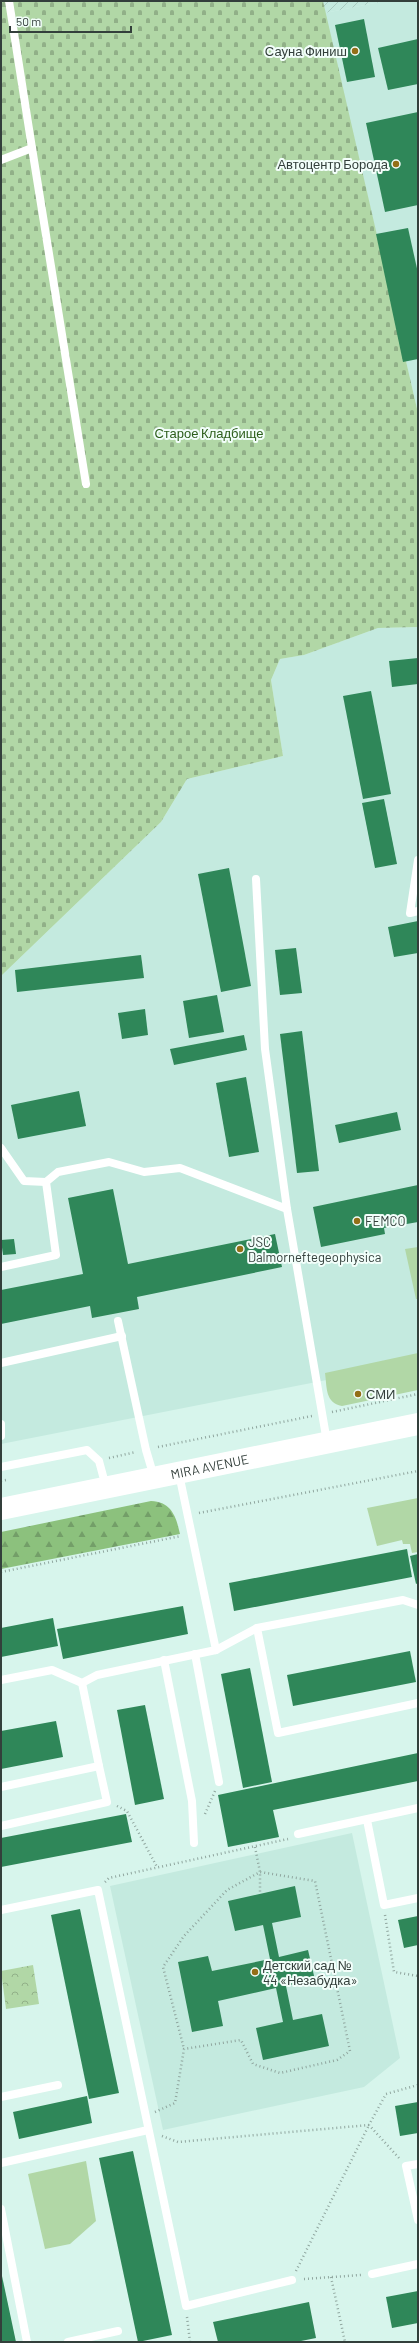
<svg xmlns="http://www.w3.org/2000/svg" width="419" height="2343" viewBox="0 0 419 2343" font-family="Barlow,sans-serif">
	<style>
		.built { fill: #c4eadf }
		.industrial { fill: url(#industrial-furrows) }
		.green { fill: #b1d7a6 }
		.forest { fill: url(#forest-firs) }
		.cemetery { fill: url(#cemetery-stones) }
		.park { fill: url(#park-crowns) }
		.building { fill: #2f8759 }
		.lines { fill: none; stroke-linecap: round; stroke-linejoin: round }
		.path { stroke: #90a69f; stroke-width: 2.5; stroke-dasharray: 1 3; stroke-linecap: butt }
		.lane { stroke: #fff; stroke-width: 8 }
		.primary { stroke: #fff; stroke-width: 22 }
		.poi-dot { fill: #936f17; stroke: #f2fefa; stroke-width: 1.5 }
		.labels { text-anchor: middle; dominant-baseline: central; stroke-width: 4; stroke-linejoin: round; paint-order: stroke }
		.poi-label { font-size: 13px; fill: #333f3b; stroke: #f2fefa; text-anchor: start }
		.park-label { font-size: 13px; fill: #2c5e1b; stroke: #f2fefa }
		.street-label { font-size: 13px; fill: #333f3b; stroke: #f2fefa }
	</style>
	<defs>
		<pattern id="industrial-furrows" width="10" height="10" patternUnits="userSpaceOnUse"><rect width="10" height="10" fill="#c4eadf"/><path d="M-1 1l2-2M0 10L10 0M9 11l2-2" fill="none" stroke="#a9cac0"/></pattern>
		<pattern id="forest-firs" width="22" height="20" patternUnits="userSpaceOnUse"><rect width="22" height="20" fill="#8cc17d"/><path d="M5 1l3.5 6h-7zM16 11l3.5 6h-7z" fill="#739e68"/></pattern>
		<pattern id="cemetery-stones" width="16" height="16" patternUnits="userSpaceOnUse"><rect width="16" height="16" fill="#b1d7a6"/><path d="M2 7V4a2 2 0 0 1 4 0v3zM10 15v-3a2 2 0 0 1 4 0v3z" fill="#91b088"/></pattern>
		<pattern id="park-crowns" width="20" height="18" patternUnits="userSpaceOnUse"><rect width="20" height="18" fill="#b1d7a6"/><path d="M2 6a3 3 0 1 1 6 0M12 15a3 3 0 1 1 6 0" fill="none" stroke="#91b088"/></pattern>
	</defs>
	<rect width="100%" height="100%" fill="#d7f5ec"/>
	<g class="built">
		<path d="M385,1H418V413L325,13Z"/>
		<path d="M418,627V1362L1,1444V976L161,822L187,779L283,756L271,680L280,659L304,655L378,628Z"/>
		<path d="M352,1833L400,2058L364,2087L163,2130L110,1886Z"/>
	</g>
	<path class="industrial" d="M323,1H385L325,13Z"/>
	<g class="green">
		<path d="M418,1247V1299H416L405,1249Z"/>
		<path d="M418,1353V1390L342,1406C325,1403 327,1387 325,1373Z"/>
		<path d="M418,1498V1552L412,1553L410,1544H403L402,1540L377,1546L367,1508Z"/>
		<path d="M86,2161L96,2221L70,2244L45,2249L28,2174Z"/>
	</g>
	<path class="forest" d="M151,1501C172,1502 176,1517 180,1534L1,1569V1532Z"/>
	<path class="cemetery" d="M1,1H323L418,413V627L378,628L304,655L280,659L271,680L283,756L187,779L161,822L1,976Z"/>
	<path class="park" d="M33,1965L39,2004L6,2009L1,1971Z"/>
	<g class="building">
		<path d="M364,19L375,77L347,82L335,25Z"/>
		<path d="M418,39V84L388,90L378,48Z"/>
		<path d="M418,112V205L385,212L366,123Z"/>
		<path d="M408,228L418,273V359L403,362L376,234Z"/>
		<path d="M418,658V684L392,687L389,661Z"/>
		<path d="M371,691L391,794L363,799L343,696Z"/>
		<path d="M384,799L397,864L375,868L362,803Z"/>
		<path d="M229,868L251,986L221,992L198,874Z"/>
		<path d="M418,921V953L394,957L388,927Z"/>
		<path d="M296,948L302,993L280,995L275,950Z"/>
		<path d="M141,955L144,978L17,992L15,970Z"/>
		<path d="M217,995L224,1032L189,1038L183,1001Z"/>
		<path d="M145,1009L148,1035L122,1039L118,1013Z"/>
		<path d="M302,1031L319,1171L297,1173L280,1034Z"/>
		<path d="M244,1035L247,1050L174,1065L170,1049Z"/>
		<path d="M246,1077L259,1152L229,1157L216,1083Z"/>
		<path d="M79,1091L86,1126L18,1139L11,1105Z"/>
		<path d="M397,1112L401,1130L339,1143L335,1125Z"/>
		<path d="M418,1185V1222L384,1228L385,1234L321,1247L313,1207Z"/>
		<path d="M113,1189L128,1264L275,1234L282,1267L137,1297L139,1309L92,1318L90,1306L1,1324V1290L83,1274L68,1198Z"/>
		<path d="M14,1239L16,1254L3,1255L1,1240Z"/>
		<path d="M407,1549L412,1577L234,1611L229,1583Z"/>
		<path d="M418,1554V1583L416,1584L410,1556Z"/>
		<path d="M183,1606L188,1634L63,1659L57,1629Z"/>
		<path d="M53,1618L58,1646L1,1657V1628Z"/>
		<path d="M410,1651L416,1682L293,1706L287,1675Z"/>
		<path d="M250,1668L272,1782L243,1788L221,1674Z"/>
		<path d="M145,1705L164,1799L135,1805L117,1710Z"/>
		<path d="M56,1721L63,1757L1,1769V1731Z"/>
		<path d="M418,1753V1781L273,1810L279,1837L228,1847L218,1795Z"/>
		<path d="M126,1814L132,1842L1,1867V1838Z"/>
		<path d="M295,1886L301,1917L272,1923L279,1957L308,1950L315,1980L286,1986L293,2020L322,2014L329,2046L263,2060L256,2028L283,2022L276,1988L218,2001L223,2026L192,2032L178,1962L208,1956L212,1971L270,1959L263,1925L235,1931L228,1901Z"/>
		<path d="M80,1909L119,2093L89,2099L51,1915Z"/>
		<path d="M418,1916V1945L404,1948L398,1920Z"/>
		<path d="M87,2096L92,2123L19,2139L13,2112Z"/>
		<path d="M418,2102V2133L400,2136L395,2106Z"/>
		<path d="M133,2151L172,2335L138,2342L99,2158Z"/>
		<path d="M1,2276H2L16,2342H1Z"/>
		<path d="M418,2291V2323L392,2328L386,2297Z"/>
		<path d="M309,2302L316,2338L296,2342H218L213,2322Z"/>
	</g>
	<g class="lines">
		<g class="path">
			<path d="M332,1412L418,1394"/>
			<path d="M158,1447L312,1416"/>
			<path d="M109,1458L136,1452"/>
			<path d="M1,1481L6,1480"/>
			<path d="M199,1513L418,1471"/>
			<path d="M1,1572L181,1536"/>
			<path d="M117,1806L127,1811L157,1867"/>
			<path d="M205,1814L215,1791"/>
			<path d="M255,1847L260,1872V1894"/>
			<path d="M105,1882L109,1878L288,1839"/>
			<path d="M385,1915L394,1972L418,1976"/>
			<path d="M155,2112L175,2103L184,2049L241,2040L253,2064L280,2073L337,2060L350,2051L315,1881L260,1872L227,1890L184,1936L163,1967L184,2049"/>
			<path d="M162,2136L178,2142L369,2125"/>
			<path d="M399,2158L369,2125L386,2094L418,2085"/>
			<path d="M296,2271L369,2125"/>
			<path d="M331,2277L345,2342"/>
			<path d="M304,2279L361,2275"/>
			<path d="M187,2317L190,2342"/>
		</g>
		<g class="lane">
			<path d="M32,148L86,484"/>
			<path d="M1,160L32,148L9,1"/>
			<path d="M418,860L410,913L418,911"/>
			<path d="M256,879L265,1049L287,1209"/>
			<path d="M1,1148L24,1181L46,1182"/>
			<path d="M1,1267L56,1255L46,1182L58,1172L109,1162L144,1172L180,1168L287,1209L327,1442"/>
			<path d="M118,1321L146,1450L154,1477"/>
			<path d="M1,1363L122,1336"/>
			<path d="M1,1424V1436"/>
			<path d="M1,1467L87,1450L99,1461L106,1487"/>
			<path d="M257,1628L278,1733L418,1703"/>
			<path d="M216,1650L257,1628L403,1600L418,1605"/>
			<path d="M195,1654L219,1782"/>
			<path d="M164,1660L192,1801L194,1843"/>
			<path d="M1,1680L52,1670L82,1683L97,1675L216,1650L179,1474"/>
			<path d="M1,1787L99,1766L82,1683"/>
			<path d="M367,1820L384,1905L418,1898"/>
			<path d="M1,1826L107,1802L99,1766"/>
			<path d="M298,1834L418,1808"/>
			<path d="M1,1910L98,1890L186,2306L292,2280"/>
			<path d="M1,2097L58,2085"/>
			<path d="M1,2163L148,2130"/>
			<path d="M418,2164L406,2166L418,2220"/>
			<path d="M1,2209L27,2342"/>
			<path d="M372,2274L418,2264"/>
			<path d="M68,2342L118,2331"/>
		</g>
		<path class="primary" id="s1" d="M1,1509L418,1424"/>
	</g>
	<g class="poi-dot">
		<circle cx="355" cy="51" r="4"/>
		<circle cx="396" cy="164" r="4"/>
		<circle cx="357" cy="1221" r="4"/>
		<circle cx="240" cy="1249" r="4"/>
		<circle cx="358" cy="1394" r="4"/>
		<circle cx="255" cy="1972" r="4"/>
	</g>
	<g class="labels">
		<g class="poi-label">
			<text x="347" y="51" text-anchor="end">Сауна Финиш</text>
			<text x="388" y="164" text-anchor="end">Автоцентр Борода</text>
			<text x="365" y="1221">FEMCO</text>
			<text x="248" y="1242">JSC<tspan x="248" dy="15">Dalmorneftegeophysica</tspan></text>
			<text x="366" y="1394">СМИ</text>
			<text x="263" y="1965">Детский сад №<tspan x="263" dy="15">44 «Незабудка»</tspan></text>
		</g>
		<g class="park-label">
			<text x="209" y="433">Старое Кладбище</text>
		</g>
		<g class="street-label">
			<text stroke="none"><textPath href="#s1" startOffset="213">MIRA AVENUE</textPath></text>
		</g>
	</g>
	<rect width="419" height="2343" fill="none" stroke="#333f3b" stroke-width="4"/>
	<path d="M10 26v6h121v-6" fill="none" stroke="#333f3b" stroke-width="2"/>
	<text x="16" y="26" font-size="12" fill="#333f3b" stroke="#f2fefa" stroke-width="3" paint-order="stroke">50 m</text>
</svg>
